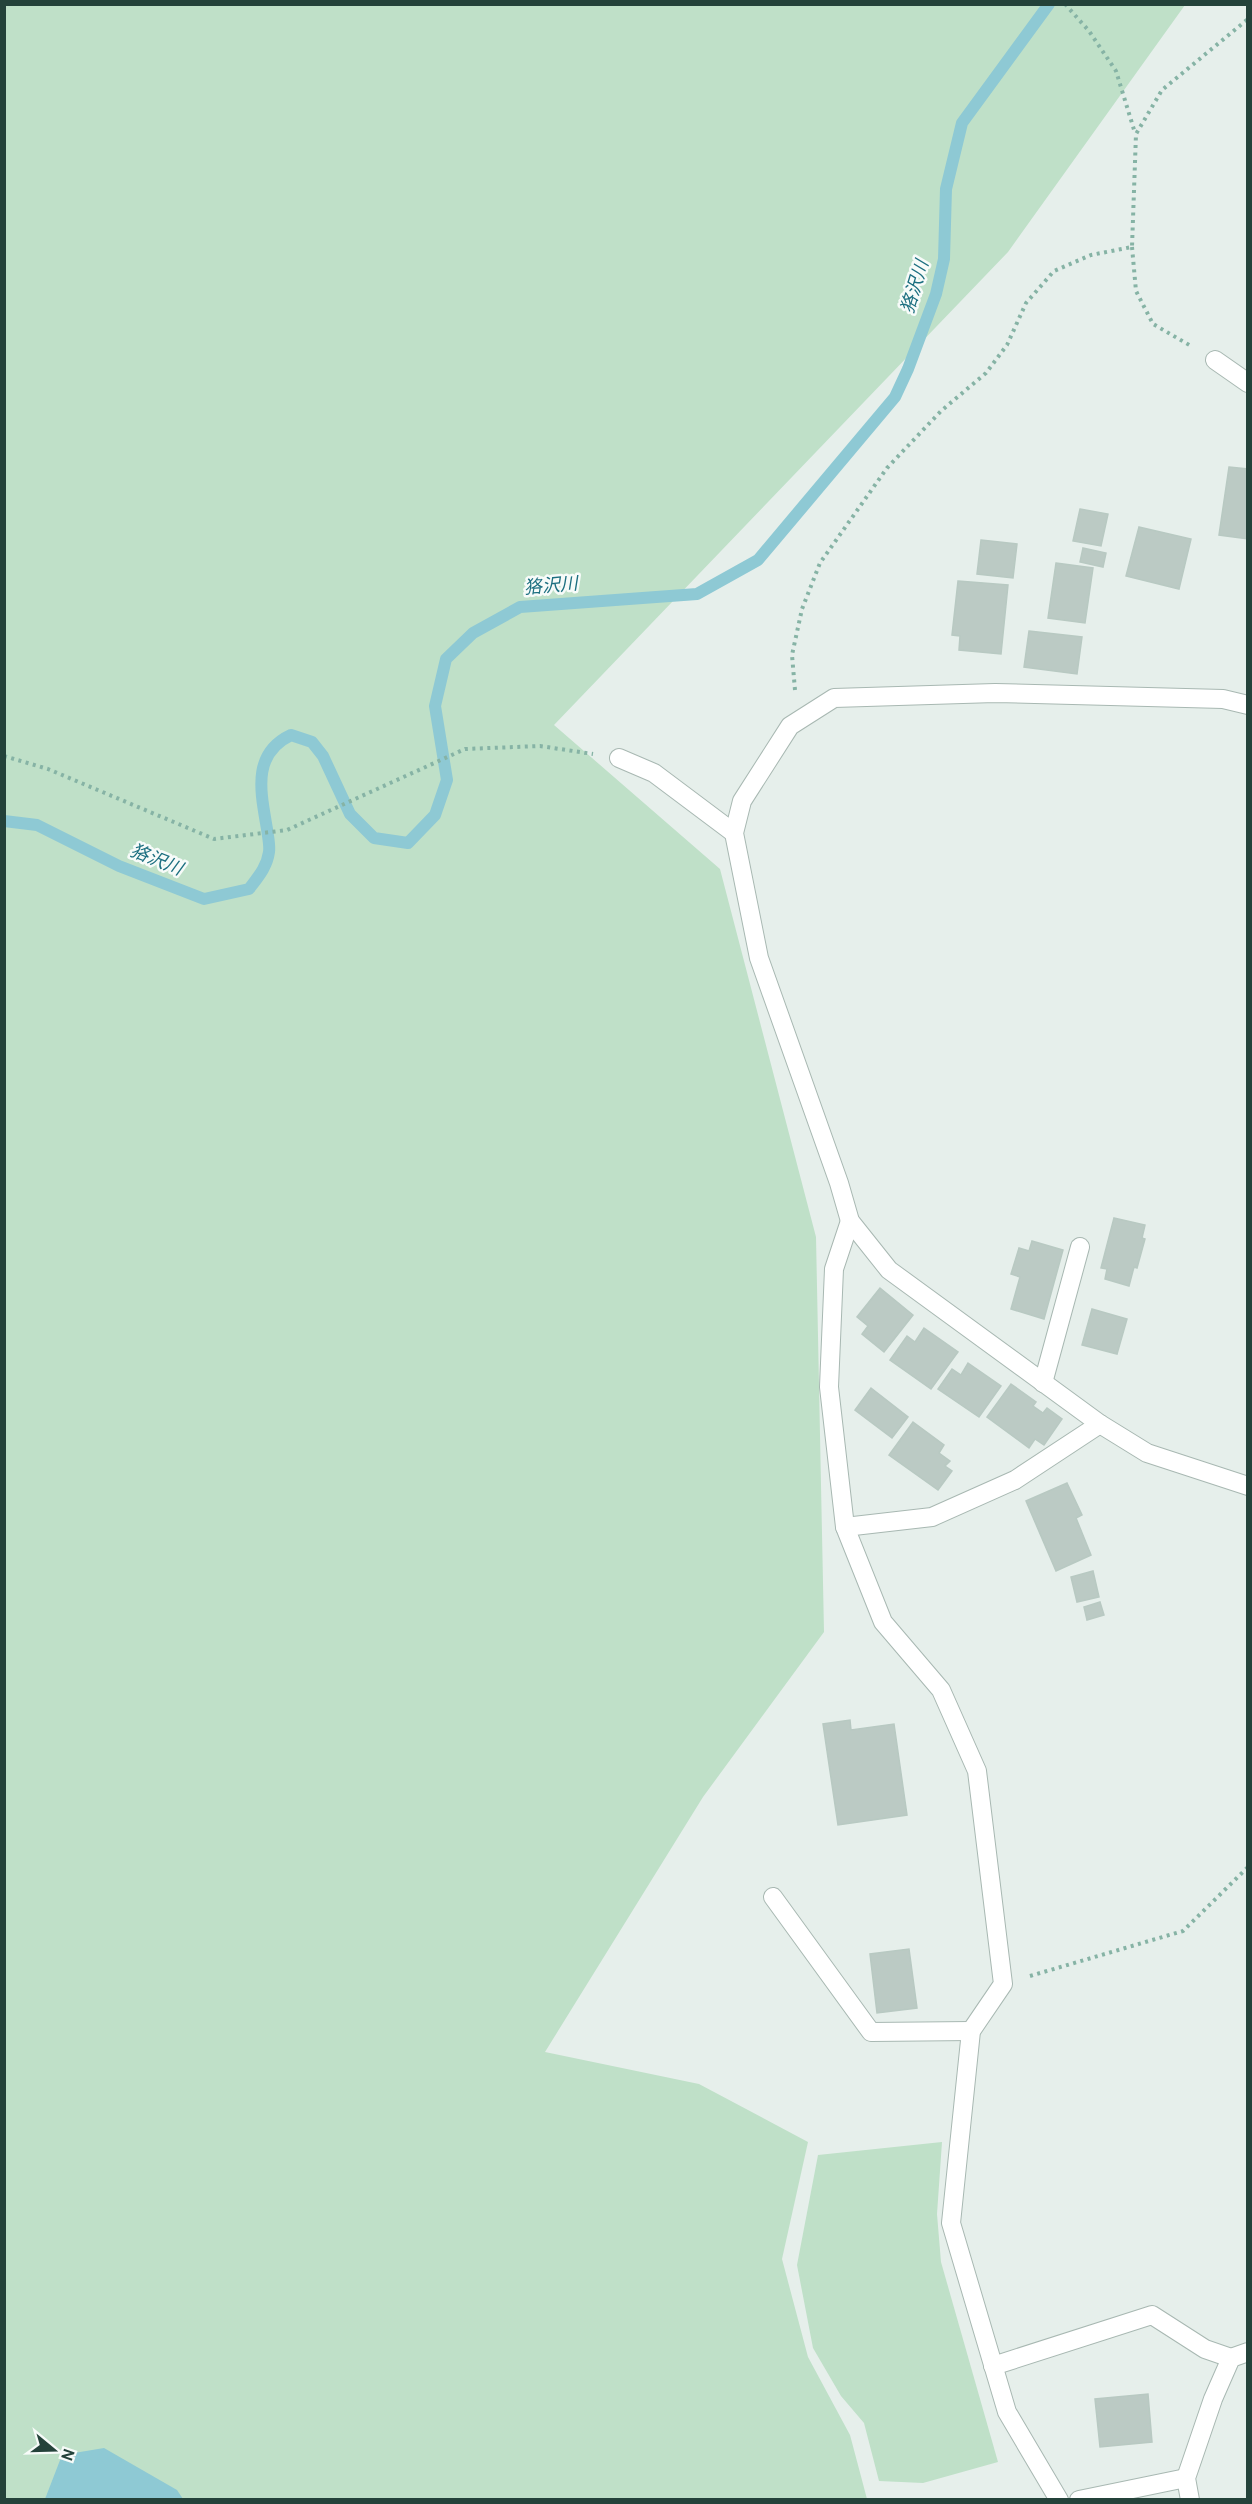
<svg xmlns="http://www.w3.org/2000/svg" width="1252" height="2504" viewBox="0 0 1252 2504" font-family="Overpass,'Noto Sans JP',sans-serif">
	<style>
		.green { fill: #bfe0c8 }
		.water { fill: #8ec9d4 }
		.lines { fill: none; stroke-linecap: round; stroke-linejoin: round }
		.stream { stroke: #8ec9d4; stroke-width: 12 }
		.building { fill: #bbcac4; stroke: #b8c9c2; stroke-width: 1.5 }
		.minor-casing { stroke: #a8b8b2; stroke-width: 20 }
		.path { stroke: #86b3a5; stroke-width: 4; stroke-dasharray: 3 4.5; stroke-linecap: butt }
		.minor { stroke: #fff; stroke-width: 18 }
		.labels { text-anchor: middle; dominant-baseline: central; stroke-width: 5; stroke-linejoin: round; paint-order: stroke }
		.water-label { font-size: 18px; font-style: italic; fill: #1c6f80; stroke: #f7fbf9 }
	</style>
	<rect width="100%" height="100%" fill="#e6efeb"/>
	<g class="green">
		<path d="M5,5H1185L1008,252L554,725L720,869L816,1237L824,1632L703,1797L545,2052L699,2084L808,2142L782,2259L808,2357L850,2435L867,2499L5,2500Z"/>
		<path d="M942,2142L937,2214L941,2262L998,2462L923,2483L879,2481L864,2423L841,2396L813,2348L797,2265L818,2155Z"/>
	</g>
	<path class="water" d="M104,2448L177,2490L183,2499H45L62,2455Z"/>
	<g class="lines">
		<path class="stream" d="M4,821L37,825L119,866L204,899L249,889C258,877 267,867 269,852C270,845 268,837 267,829C261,793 251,754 291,735L312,742L323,756L350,814L374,838L408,843L435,815L447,780L435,706L446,659L473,633L520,607L697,594L758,560L895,397L908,369L936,294L944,259L946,189L962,123L1049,4"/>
	</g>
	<g class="building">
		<path d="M1229,467L1248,469V539L1219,535Z"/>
		<path d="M1080,509L1108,514L1101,546L1073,541Z"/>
		<path d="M1139,527L1191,539L1179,589L1126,576Z"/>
		<path d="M981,540L1017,544L1013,578L977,574Z"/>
		<path d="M1083,548L1106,553L1103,567L1080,562Z"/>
		<path d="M1056,563L1093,568L1085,623L1048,618Z"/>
		<path d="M958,581L1008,585L1001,654L959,650L960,636L952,635Z"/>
		<path d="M1029,631L1082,637L1077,674L1024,667Z"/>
		<path d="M1114,1218L1145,1225L1142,1238L1145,1239L1137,1268L1134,1267L1129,1286L1105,1279L1107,1269L1101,1268Z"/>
		<path d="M1032,1241L1063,1250L1044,1319L1011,1309L1020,1277L1011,1274L1019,1248L1029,1251Z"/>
		<path d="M880,1288L913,1315L884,1352L862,1334L868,1326L857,1317Z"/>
		<path d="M1092,1309L1127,1319L1117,1354L1082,1345Z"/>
		<path d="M924,1328L958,1352L931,1389L890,1360L907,1336L915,1342Z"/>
		<path d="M968,1363L1001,1386L979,1417L938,1389L952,1369L961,1375Z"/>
		<path d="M1011,1384L1036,1402L1033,1406L1043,1413L1047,1408L1062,1419L1044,1445L1035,1439L1029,1448L987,1417Z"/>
		<path d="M871,1388L908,1417L892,1438L855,1410Z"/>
		<path d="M913,1422L944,1445L939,1453L950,1461L945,1466L952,1471L938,1490L889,1455Z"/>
		<path d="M1067,1483L1082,1515L1076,1518L1091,1555L1056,1571L1026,1501Z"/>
		<path d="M1093,1571L1099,1597L1077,1602L1071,1577Z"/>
		<path d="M1100,1602L1104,1615L1087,1620L1084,1607Z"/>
		<path d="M850,1720L851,1730L894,1724L907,1815L838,1825L823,1724Z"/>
		<path d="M909,1949L917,2008L877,2013L870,1954Z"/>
		<path d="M1148,2394L1152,2442L1100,2447L1095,2399Z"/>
	</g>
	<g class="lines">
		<defs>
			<g id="minor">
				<path d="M1215,360L1248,383"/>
				<path d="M1248,705L1223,699L995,693L834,698L790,726L742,801L734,833L759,958L839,1183L850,1221L889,1270L1100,1424L1147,1453L1248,1486"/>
				<path d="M619,758L654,773L734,833"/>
				<path d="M850,1221L834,1269L829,1387L845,1527L883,1622L941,1690L977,1771L1003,1984L971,2031L951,2223L1007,2412L1059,2500"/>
				<path d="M1043,1383L1080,1247"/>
				<path d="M845,1527L932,1517L1015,1480L1100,1424"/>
				<path d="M773,1897L871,2032L971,2031"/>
				<path d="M993,2366L1152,2315L1205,2349L1231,2358"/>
				<path d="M1079,2500L1186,2478"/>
				<path d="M1190,2500L1186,2478L1213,2399L1231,2358L1248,2352"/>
			</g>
		</defs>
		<use href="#minor" class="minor-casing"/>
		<g class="path">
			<path d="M1065,4L1089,31L1116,71L1135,133"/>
			<path d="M1132,247L1136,291L1153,324L1191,346"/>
			<path d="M795,690L792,655L802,609L820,563L887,468L941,411L986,373L1007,345L1026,303L1054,271L1091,255L1132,247L1136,134L1162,90L1248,19"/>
			<path d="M4,756L48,769L214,839L287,830L465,749L540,746L593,754"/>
			<path d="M1030,1976L1183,1931L1248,1867"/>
		</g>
		<use href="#minor" class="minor"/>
	</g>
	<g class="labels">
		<g class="water-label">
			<text transform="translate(916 287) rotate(-73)">狢沢川</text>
			<text transform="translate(551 587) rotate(-5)">狢沢川</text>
			<text transform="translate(156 861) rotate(22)">狢沢川</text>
		</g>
	</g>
	<rect width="1252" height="2504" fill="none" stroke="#24423a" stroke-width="12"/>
	<g transform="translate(54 2450) rotate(109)" stroke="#f7fbf9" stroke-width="4.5" paint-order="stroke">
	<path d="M0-4.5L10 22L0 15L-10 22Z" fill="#24423a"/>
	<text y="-9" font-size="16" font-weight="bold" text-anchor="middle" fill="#24423a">N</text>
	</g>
</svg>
